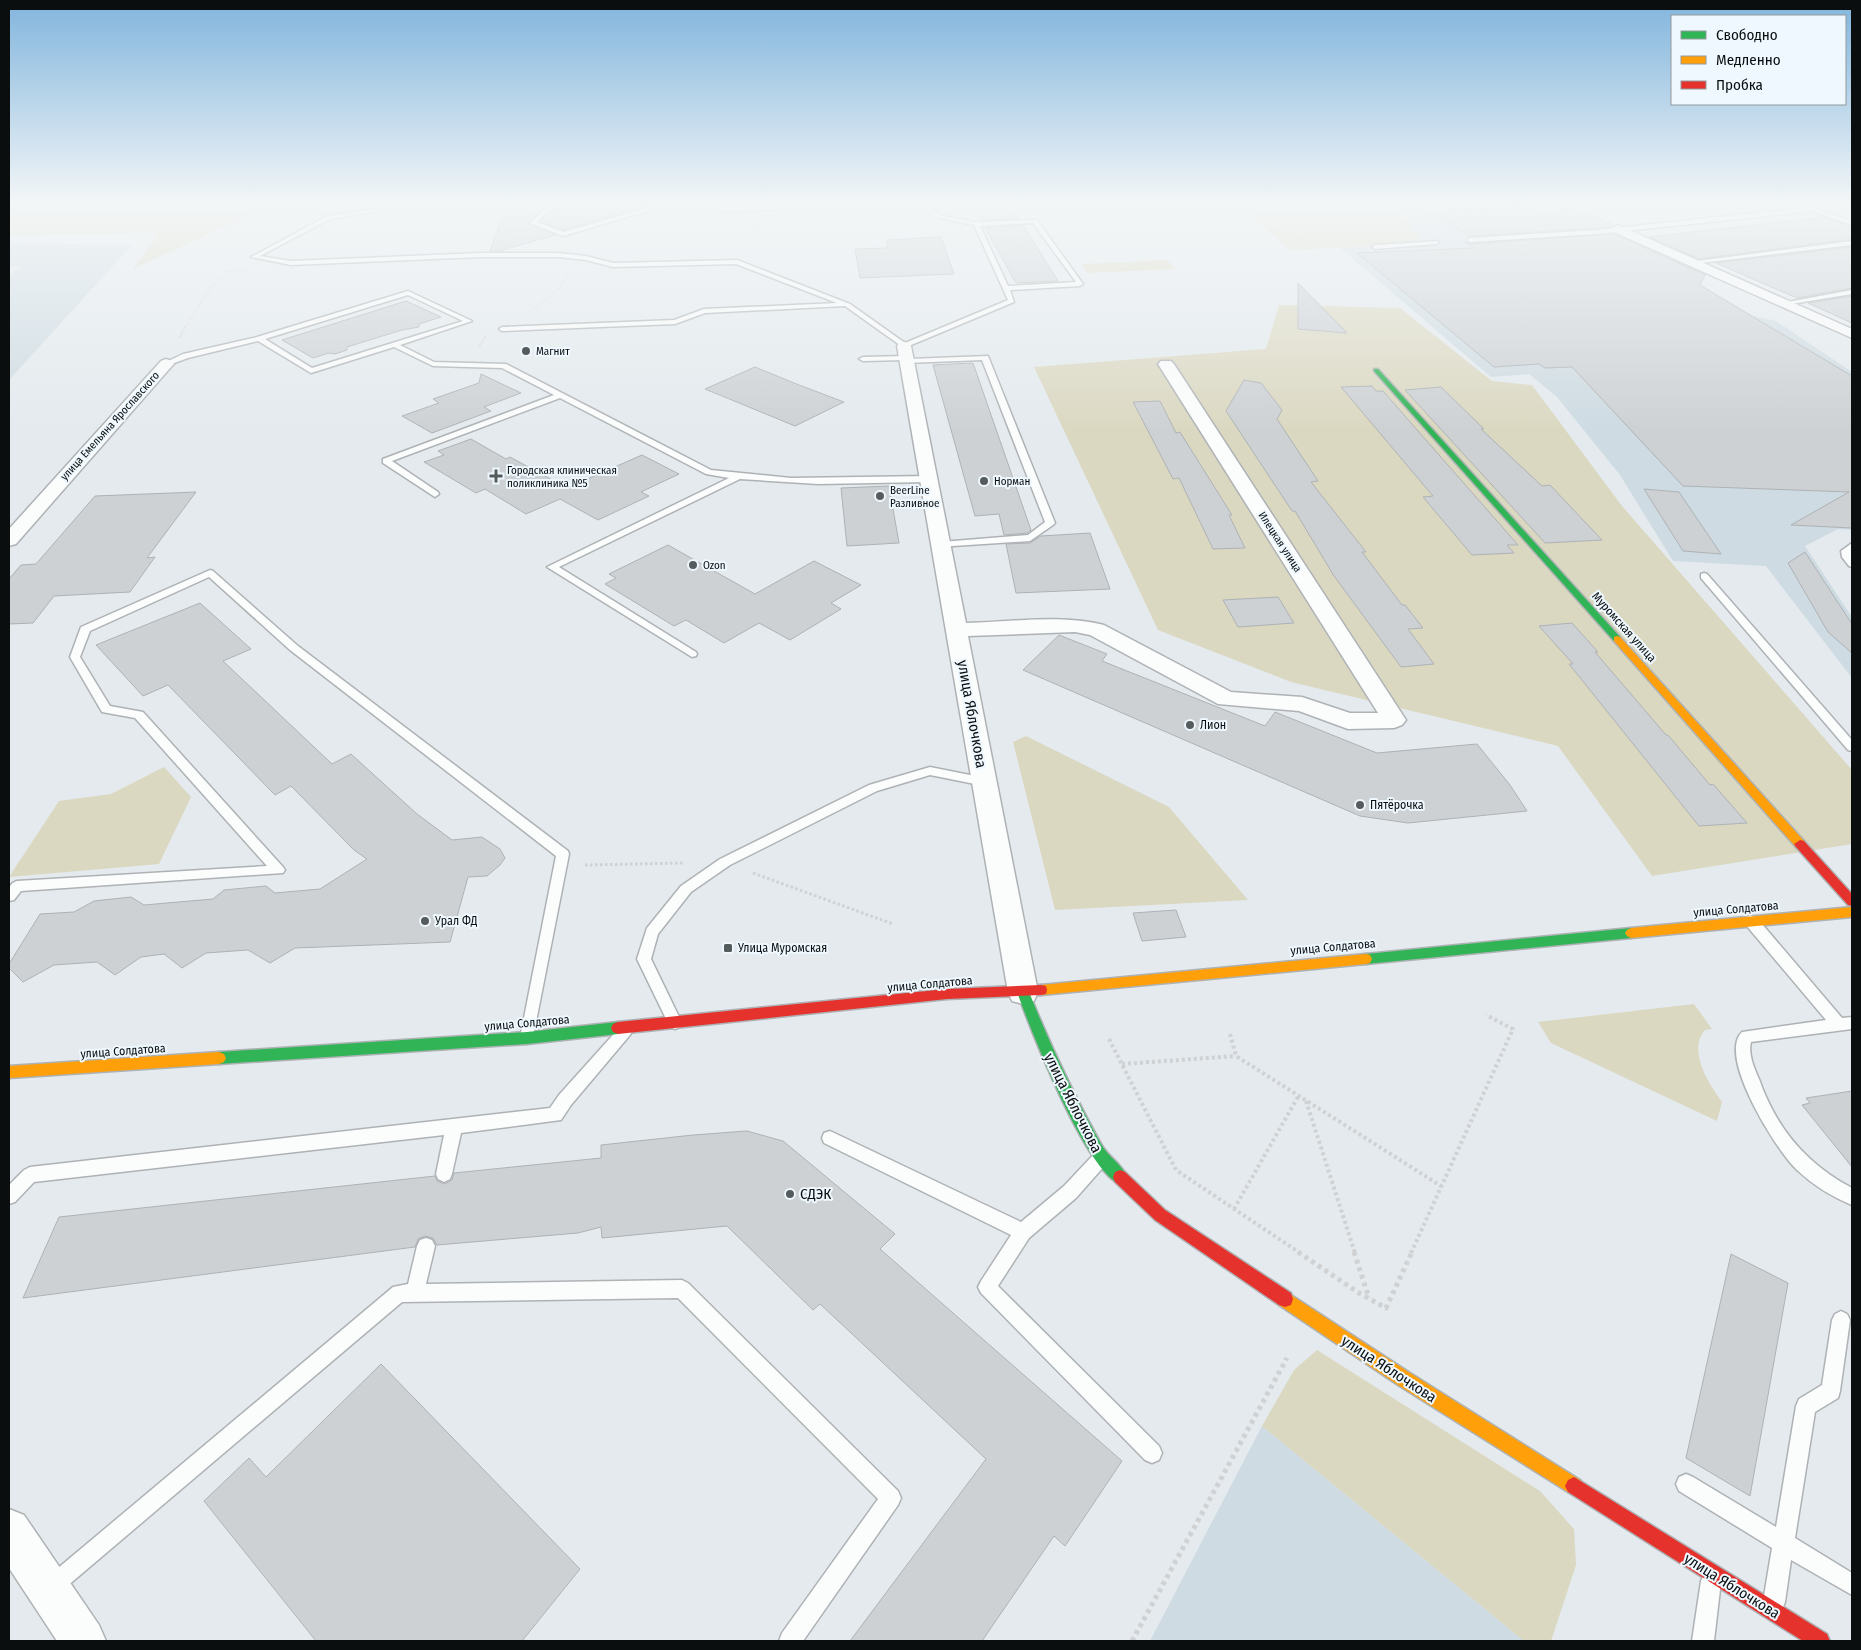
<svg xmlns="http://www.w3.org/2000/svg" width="1861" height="1650" viewBox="0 0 1861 1650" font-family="'Fira Sans Condensed',sans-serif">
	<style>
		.built { fill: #cedbe2 }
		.green { fill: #dbd8c1 }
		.building { fill: #cdd1d4; stroke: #aeb2b5 }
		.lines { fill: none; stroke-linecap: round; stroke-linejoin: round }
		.lane-casing { stroke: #aeb2b5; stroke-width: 3 }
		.street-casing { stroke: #aeb2b5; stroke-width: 3 }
		.fast-casing { stroke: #aeb2b5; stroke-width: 3 }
		.slow-casing { stroke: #aeb2b5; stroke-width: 3 }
		.jam-casing { stroke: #aeb2b5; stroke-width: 3 }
		.path-far4 { stroke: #d0d1d3; stroke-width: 1; stroke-dasharray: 1 1; stroke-linecap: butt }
		.path-far3 { stroke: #d0d1d3; stroke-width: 2; stroke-dasharray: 1 1; stroke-linecap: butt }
		.path-far2 { stroke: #d0d1d3; stroke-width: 3; stroke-dasharray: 2.5 2.5; stroke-linecap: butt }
		.path-far1 { stroke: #d0d1d3; stroke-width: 4; stroke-dasharray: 3 3; stroke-linecap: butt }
		.path { stroke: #d0d1d3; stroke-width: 5; stroke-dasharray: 4 4; stroke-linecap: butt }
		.lane { fill: #fbfcfc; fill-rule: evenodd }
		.street { fill: #fbfcfc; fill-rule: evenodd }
		.fast { fill: #30b455; fill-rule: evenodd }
		.slow { fill: #ff9f0a; fill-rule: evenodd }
		.jam { fill: #e5322d; fill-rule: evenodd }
		.poi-dot { fill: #565b5d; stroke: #eef8fe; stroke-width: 2 }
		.labels { text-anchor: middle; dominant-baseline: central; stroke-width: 4; stroke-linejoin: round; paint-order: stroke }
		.far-poi-label { font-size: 11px; fill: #0a0e0f; stroke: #eef8fe; text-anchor: start }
		.far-street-label { font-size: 11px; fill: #0a0e0f; stroke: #eef8fe }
		.street-label { font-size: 12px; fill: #0a0e0f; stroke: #eef8fe }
		.poi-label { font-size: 12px; fill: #0a0e0f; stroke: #eef8fe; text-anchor: start }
		.near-street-label { font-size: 15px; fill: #0a0e0f; stroke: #eef8fe }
		.near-poi-label { font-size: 15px; fill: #0a0e0f; stroke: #eef8fe; text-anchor: start }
	</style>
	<rect width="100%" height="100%" fill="#e4eaee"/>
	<g class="built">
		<path d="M1394,201H1549L1575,208L1603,220L1600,233L1735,312L1776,321L1852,372V530L1838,529L1805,546L1852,617V678L1766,566L1673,561L1620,475L1557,397L1529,374L1491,377L1339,247L1395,245L1419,241Z"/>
		<path d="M9,243L132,245L9,380V276L20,267L9,266Z"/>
		<path d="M1262,1426L1524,1641H1150Z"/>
	</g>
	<g class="green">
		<path d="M9,201H280L133,269L159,233L9,235Z"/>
		<path d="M1237,201H1394L1420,240L1395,245L1289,250Z"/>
		<path d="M1167,260L1175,269L1088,273L1082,264Z"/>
		<path d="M1279,305L1400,308L1492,381L1532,385L1622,506L1852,770V844L1652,876L1558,746L1291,682L1158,630L1034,367L1266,349Z"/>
		<path d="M1026,736L1169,807L1248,900L1055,910L1013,742Z"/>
		<path d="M164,767L191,797L159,864L9,877L59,801L111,794Z"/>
		<path d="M1694,1004L1712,1029L1705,1030C1687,1051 1709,1084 1722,1102L1717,1121L1551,1043L1538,1022Z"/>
		<path d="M1317,1350L1540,1491L1574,1529L1576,1565L1551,1641H1524L1262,1426L1294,1370Z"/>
	</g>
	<g class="building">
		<path d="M508,201H561L543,208L528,223L555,235L499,251H490Z"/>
		<path d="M580,201H646L647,206L563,230L540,221L549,213Z"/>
		<path d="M970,201H1007L1019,219L981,220Z"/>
		<path d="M1522,205L1541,214L1576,209L1614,225L1597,228L1471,236L1429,213Z"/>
		<path d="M1823,217L1852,228V239L1699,259L1649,237Z"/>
		<path d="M1023,225L1058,281L1016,283L985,228Z"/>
		<path d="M1614,234L1705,275L1700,285L1852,376V528L1791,525L1849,492L1683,486L1572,367L1545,368L1539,364L1494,367L1357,253L1474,248L1464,242L1470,244Z"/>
		<path d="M941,237L954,274L860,278L855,249L888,248L886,240Z"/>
		<path d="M1852,247V288L1797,298L1716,263Z"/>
		<path d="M1298,283L1347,333L1298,329Z"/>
		<path d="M1852,296V323L1808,303Z"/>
		<path d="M406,301L441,317L419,324V327L402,330L347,347V350L335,354L329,353L313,358L282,340Z"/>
		<path d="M973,363L1031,530L1027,533L1004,535L999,514L975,516L933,365Z"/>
		<path d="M755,367L799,385L844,402L795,426L705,389Z"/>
		<path d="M481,374L521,393L484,407L491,411L432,433L402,416L439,403L433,399L479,383Z"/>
		<path d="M1244,380L1261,383L1282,410L1277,419L1318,481L1311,482L1366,552H1362L1402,605H1405L1423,628L1408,629L1434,664L1401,667L1334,576L1295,511H1292L1226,411Z"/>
		<path d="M1372,386L1376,391H1383L1518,545H1507L1514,553L1472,555L1423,497L1433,496L1341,387Z"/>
		<path d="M1441,387L1484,429H1481L1542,486L1550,485L1602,540L1545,543L1405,390Z"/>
		<path d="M1160,401L1176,433L1180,432L1232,515H1229L1245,548L1213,549L1179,478L1173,479L1133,402Z"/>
		<path d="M471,439L506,459L510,457L567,488L642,455L679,474L641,492L649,496L598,520L560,499L526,514L485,489L476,493L424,462L444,455L438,451Z"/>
		<path d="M889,486L899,543L847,546L841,488Z"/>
		<path d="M1644,489L1679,492L1721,554L1683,551Z"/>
		<path d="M196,492L147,558L155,557L130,592L54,596L33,623L9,624V579L21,565L36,564L95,496Z"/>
		<path d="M1090,533L1110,589L1016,593L1006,544L1030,543L1041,536Z"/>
		<path d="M668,545L755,594L814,561L861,585L831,603L841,609L790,640L759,623L724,643L686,620L674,626L605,584L616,578L609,574Z"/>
		<path d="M1805,552L1852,624V653L1828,632L1788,563Z"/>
		<path d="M1278,597L1294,623L1238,627L1223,600Z"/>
		<path d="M200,603L251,649L223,661L332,764L351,754L417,814L452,840L482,837L500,849L505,858L500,865L487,876L468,877L450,942L295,948L270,963L248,950L206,953L182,968L164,954L141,957L115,975L97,962L54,965L23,982L9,968V964L40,914L74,912L94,901L131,897L144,905L213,899L224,890L266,886L275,893L320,889L367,859L354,850L291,786L275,795L168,685L143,696L96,645Z"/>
		<path d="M1572,623L1598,652H1595L1666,735H1668L1710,785L1713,784L1747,823L1699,826L1569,664H1573L1539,626Z"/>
		<path d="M1059,635L1107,654L1102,661L1265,726L1275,712L1377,753L1477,744L1510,785L1527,811L1408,823L1360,816L1023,670Z"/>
		<path d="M1176,910L1186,937L1142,941L1133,913Z"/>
		<path d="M1852,1091V1167L1802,1105L1810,1103L1806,1098Z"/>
		<path d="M747,1131L783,1141L895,1234L880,1249L1122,1461L1065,1546L1054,1536L982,1641H850L986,1459L820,1304L813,1310L727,1226L602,1238L601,1227L578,1233L437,1245L433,1238L425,1236L418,1239L415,1247L23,1298L59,1217L435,1176L437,1181L445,1184L452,1180L454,1173L601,1158V1145L693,1135Z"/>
		<path d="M1731,1254L1788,1283L1750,1496L1686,1458Z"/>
		<path d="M381,1364L580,1569L522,1641H316L204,1501L249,1458L266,1477Z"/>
	</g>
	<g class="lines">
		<defs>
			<g id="lane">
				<path d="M432,201H449L330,219L260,256L291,261L481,253H558L586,256L613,263L737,260L850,304L905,343L1008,300L974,225L939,218L912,203L725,212L702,207L693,201L725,208L872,201H918L943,216L976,222L1037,220L1083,284L1080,286L1010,290L1014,302L904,348L845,306L705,313L675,324L502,331L499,329L502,327L674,320L704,309L837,303L736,264L613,267L586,260L558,257H481L291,265L251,257L327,216ZM1033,223L1076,282L1008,286L980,226Z"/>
				<path d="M568,201H578L548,211L537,222L563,232L671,201H681L563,236L530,223L544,209Z"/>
				<path d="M1820,201H1827L1816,209L1852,221V225L1812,211L1597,234L1470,242L1467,240L1470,238L1597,230L1811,207Z"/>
				<path d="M1439,241L1437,244L1375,249L1372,247L1375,245Z"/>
				<path d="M1852,241V245L1692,264L1689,262Z"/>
				<path d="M1852,290V294L1785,305L1782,303Z"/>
				<path d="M408,291L472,321L400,345L434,362L506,364L711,470L791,478L929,476L933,479L929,482L818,484L740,479L559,567L696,652L697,654L696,656L692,657L547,567L729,478L706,474L560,398L392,461L438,492L439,494L435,497L383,463V459L554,395L502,368L433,366L394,347L311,373L258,341L188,358L166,366L162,364L183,354L257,337ZM408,295L463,321L312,368L265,339Z"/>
				<path d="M906,356L909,359L988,356L1055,523L1053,525L1030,541L938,547V543L941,542L1028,535L1045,522L982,360L907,363L904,360L863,361L859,359L863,357Z"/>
				<path d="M1852,543V567L1849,566L1842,557L1841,551Z"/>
				<path d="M210,570L213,571L298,646L568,851L569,854L532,1042L527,1044L522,1042L520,1038L556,856L290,650L209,577L90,631L80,657L110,706L143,712L283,867L285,870L283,873L21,891L14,900L9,901C9,892 7,884 17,881L267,866L135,718L102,712L70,657L81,627Z"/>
				<path d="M1704,573L1707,574L1852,740V751L1848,750L1701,578V574Z"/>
				<path d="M930,767L985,778L991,782L985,786L930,775L877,791L730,865L691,892L658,934L651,959L682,1023L680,1027L675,1029L670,1027L637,959L647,928L681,886L720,859L869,785Z"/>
				<path d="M1751,916L1756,917L1842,1018L1852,1017V1029L1751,1042C1748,1054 1754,1068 1759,1079C1776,1128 1806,1164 1852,1188V1205C1832,1197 1813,1185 1797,1170C1776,1150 1717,1056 1742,1032L1826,1020L1746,925L1744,921L1746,917Z"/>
				<path d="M625,1025L630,1027L632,1031L630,1035L571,1105L561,1120L461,1133L452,1174L450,1179L444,1182L438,1179L436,1174L444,1135L34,1182L15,1202L9,1204V1185L24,1170L30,1167L550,1108L559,1095L620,1027Z"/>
				<path d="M830,1131L1021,1222L1064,1186L1095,1153L1101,1151L1107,1153L1109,1158L1107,1163L1076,1198L1029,1238L998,1286L1159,1446L1162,1453L1159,1460L1152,1463L1145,1460L981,1293L978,1287L981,1281L1011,1235L824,1143L822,1138L824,1133Z"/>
				<path d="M426,1238L432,1240L435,1246L426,1284L682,1280L688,1283L898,1491L901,1498L898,1505L803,1641H779L782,1633L878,1499L678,1298L402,1302L59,1593L52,1597L45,1593L41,1586L45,1579L393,1287L408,1284L417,1246L420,1240Z"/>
				<path d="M1841,1311L1847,1314L1850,1320L1840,1391L1838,1398L1815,1412L1795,1538L1852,1573V1595L1791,1560L1785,1602L1782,1610L1774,1613L1766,1610L1763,1602L1772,1548L1679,1491L1676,1484L1679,1477L1686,1474L1693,1477L1776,1527L1796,1406L1799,1399L1822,1385L1832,1320L1835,1314Z"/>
				<path d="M1711,1571L1718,1574L1721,1581L1714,1641H1692L1701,1581L1704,1574Z"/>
			</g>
			<g id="street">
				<path d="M1618,225L1852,329V338L1614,232L1612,229Z"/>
				<path d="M904,342L909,343L911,346L966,623C1011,622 1060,614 1104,625L1231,692L1302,697L1350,713H1378L1158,364L1161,361H1171L1174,364L1406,720L1402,725L1394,728L1348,729L1299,711L1218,704L1090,635L1075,632L968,636L1038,992L1034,1001L1023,1004L1012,1001L1008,992L897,346L899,343Z"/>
				<path d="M166,359L171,361L174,364L171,367L16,544L9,546V529L161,361Z"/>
				<path d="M9,1509L24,1515L99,1625L106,1641H57L9,1568Z"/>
			</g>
			<g id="fast">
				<path d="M1374,369H1378L1620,637V641H1614L1374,371Z"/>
				<path d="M1631,928L1635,930L1637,933L1635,936L1631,938L1366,964L1362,963L1360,959L1362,955L1366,954Z"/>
				<path d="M1023,987L1028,988L1029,992C1050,1045 1074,1095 1101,1144C1108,1157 1122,1164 1127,1177L1125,1182L1120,1184C1085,1170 1031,1030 1017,992L1018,988Z"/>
				<path d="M618,1022L623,1024L625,1028L623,1032L618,1034L527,1044L219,1064L214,1062L212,1058L214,1054L219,1052L527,1032Z"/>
			</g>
			<g id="slow">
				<path d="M1617,636L1620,637L1804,841L1806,844L1804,847H1796L1614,641V637Z"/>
				<path d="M1852,907V917L1631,938L1627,936L1625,933L1627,930L1631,928Z"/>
				<path d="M1366,954L1370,955L1372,959L1370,963L1366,964L1041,995L1036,994L1035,990L1036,986L1041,985Z"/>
				<path d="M219,1052L224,1054L226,1058L224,1062L219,1064L9,1078V1066Z"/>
				<path d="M1285,1291L1410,1373L1580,1480L1583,1486L1580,1492L1574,1495L1568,1492L1398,1385L1279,1305L1277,1299L1279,1293Z"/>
			</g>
			<g id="jam">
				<path d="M1800,840L1804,841L1852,894V906L1848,905L1796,847L1794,844Z"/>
				<path d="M1041,985L1046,986L1047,990L1046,994L1041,995L947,999L618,1034L613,1032L611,1028L613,1024L618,1022L947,989Z"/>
				<path d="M1120,1170L1125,1172L1165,1210L1291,1293L1293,1299L1291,1305L1285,1307L1279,1305L1155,1220L1115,1182L1113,1177L1115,1172Z"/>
				<path d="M1574,1477L1827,1634L1830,1641H1803L1568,1492L1565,1486L1568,1480Z"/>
			</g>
		</defs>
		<use href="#lane" class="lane-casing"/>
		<use href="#street" class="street-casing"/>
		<use href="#fast" class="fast-casing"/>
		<use href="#slow" class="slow-casing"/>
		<use href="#jam" class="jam-casing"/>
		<g class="path-far4">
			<path d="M1236,201L1234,205L1245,218L1307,242L1357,246"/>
			<path d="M458,214L492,221"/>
			<path d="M374,231L417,237"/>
			<path d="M487,236L499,201"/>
			<path d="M754,249L757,225"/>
			<path d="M226,271H243"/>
			<path d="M534,309L560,288L568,275"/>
			<path d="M185,328L211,287L238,265"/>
		</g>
		<g class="path-far3">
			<path d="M180,337L185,327"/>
			<path d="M479,347L486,335"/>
		</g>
		<g class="path-far2">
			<path d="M585,865L683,863"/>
			<path d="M753,873L893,924"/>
		</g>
		<g class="path-far1">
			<path d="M1230,1034L1236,1056L1441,1186"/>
			<path d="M1109,1039L1176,1170L1300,1253"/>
			<path d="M1122,1064L1236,1056"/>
			<path d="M1306,1101L1355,1253"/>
			<path d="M1234,1209L1299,1095"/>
			<path d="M1411,1253L1513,1029L1486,1015"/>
		</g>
		<g class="path">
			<path d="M1298,1252L1359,1293L1386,1308L1412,1252"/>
			<path d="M1354,1252L1369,1298"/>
			<path d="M1132,1641L1287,1358"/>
		</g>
		<use href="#lane" class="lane"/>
		<use href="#street" class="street"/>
		<use href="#fast" class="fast"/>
		<use href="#slow" class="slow"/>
		<use href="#jam" class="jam"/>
	</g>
	<linearGradient id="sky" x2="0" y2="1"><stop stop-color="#81b5dd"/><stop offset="0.47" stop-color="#f3f6f7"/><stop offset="1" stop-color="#f3f6f7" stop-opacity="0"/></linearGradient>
	<rect width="1861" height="432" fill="url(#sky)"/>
	<g class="poi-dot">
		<circle cx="526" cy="351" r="5"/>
		<path d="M493.5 468.5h5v5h5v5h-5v5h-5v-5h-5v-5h5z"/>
		<circle cx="984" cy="481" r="5"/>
		<circle cx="880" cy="496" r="5"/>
		<circle cx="693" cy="565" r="5"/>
		<circle cx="1190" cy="725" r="5"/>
		<circle cx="1360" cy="805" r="5"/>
		<circle cx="425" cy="921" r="5"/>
		<rect x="723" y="943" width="10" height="10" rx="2.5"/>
		<circle cx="790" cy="1194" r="5"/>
	</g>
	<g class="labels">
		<g class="far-poi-label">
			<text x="536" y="351">Магнит</text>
			<text x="507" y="470">Городская клиническая<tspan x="507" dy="13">поликлиника №5</tspan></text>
			<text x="994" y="481">Норман</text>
			<text x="890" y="490">BeerLine<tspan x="890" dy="13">Разливное</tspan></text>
			<text x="703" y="565">Ozon</text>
		</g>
		<g class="far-street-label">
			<text transform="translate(110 426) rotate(-48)">улица Емельяна Ярославского</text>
			<text transform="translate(1280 542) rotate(57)">Илецкая улица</text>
		</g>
		<g class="street-label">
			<text transform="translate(1624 627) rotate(48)">Муромская улица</text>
			<text transform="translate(1736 909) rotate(-5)">улица Солдатова</text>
			<text transform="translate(1333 947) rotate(-5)">улица Солдатова</text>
			<text transform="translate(930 984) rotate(-5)">улица Солдатова</text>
			<text transform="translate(527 1023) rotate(-5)">улица Солдатова</text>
			<text transform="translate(123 1051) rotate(-4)">улица Солдатова</text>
		</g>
		<g class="poi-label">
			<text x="1200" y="725">Лион</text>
			<text x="1370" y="805">Пятёрочка</text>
			<text x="435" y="921">Урал ФД</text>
			<text x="738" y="948">Улица Муромская</text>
		</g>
		<g class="near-street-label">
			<text transform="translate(972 714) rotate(80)">улица Яблочкова</text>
			<text transform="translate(1073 1103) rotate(63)">улица Яблочкова</text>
			<text transform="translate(1389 1369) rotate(33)">улица Яблочкова</text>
			<text transform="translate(1732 1586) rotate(32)">улица Яблочкова</text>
		</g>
		<g class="near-poi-label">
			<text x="800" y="1194">СДЭК</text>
		</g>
	</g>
	<rect width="1861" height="1650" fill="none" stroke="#0a0e0f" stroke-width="20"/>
	<rect x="1671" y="15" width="175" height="90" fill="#eef8fe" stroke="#939a9e"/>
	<rect x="1681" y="31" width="25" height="8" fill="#30b455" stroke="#939a9e"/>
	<text x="1716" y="40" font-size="15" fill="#0a0e0f">Свободно</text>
	<rect x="1681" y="56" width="25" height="8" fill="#ff9f0a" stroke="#939a9e"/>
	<text x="1716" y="65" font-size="15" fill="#0a0e0f">Медленно</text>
	<rect x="1681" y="81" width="25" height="8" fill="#e5322d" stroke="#939a9e"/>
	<text x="1716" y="90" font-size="15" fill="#0a0e0f">Пробка</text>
</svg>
